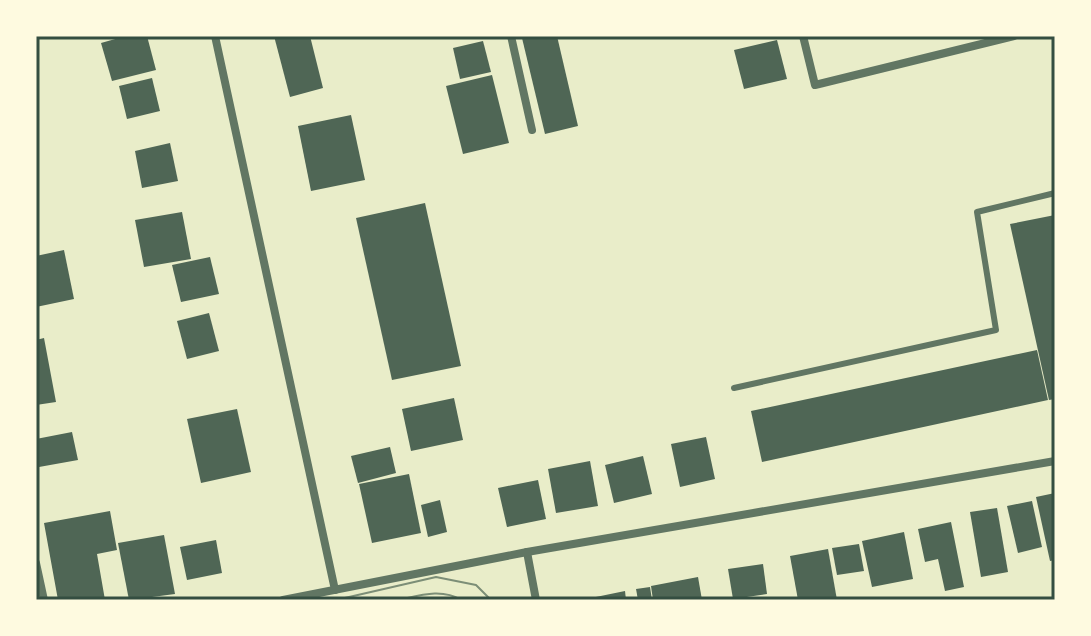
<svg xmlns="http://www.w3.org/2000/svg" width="1091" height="636" viewBox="0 0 1091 636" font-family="'Roboto Condensed',sans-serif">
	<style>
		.building { fill: #4f6655 }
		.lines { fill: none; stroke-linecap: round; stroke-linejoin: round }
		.service { stroke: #617663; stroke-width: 6 }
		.minor { stroke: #617663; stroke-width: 8 }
		.tram { stroke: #7c8e77; stroke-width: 2 }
		.neatline { fill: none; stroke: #344e41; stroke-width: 3 }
	</style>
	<rect width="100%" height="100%" fill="#e9edc9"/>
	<g class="building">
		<path d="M126,36H147L156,70L112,81L101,43Z"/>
		<path d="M274,36H310L323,88L290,97Z"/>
		<path d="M531,36H557L578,126L545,134L522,38Z"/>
		<path d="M777,40L787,79L744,89L734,50Z"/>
		<path d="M483,41L491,72L460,79L453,48Z"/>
		<path d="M492,75L509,143L463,154L446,86Z"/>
		<path d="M152,78L160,111L127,119L119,86Z"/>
		<path d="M351,115L365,180L311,191L298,126Z"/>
		<path d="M170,143L178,181L142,188L135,151Z"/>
		<path d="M425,203L461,366L392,380L356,218Z"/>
		<path d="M182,212L191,259L144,267L135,220Z"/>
		<path d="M1055,215V399L1049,400L1010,224Z"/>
		<path d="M64,250L74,299L36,307V256Z"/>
		<path d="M210,257L219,294L181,302L172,265Z"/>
		<path d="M209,313L219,351L187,359L177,321Z"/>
		<path d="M44,338L56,402L36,405V340Z"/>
		<path d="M1037,350L1048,400L762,462L751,411Z"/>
		<path d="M454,398L463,440L411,451L402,409Z"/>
		<path d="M237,409L251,472L201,483L187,419Z"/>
		<path d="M72,432L78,460L39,467L36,439Z"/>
		<path d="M706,437L715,479L680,487L671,444Z"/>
		<path d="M390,447L396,473L358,483L351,456Z"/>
		<path d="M643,456L652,494L614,503L605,465Z"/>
		<path d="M590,461L598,506L556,513L548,469Z"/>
		<path d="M409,474L421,533L372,543L359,484Z"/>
		<path d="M538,480L546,519L507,527L498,488Z"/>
		<path d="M1055,493V560L1050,561L1036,497Z"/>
		<path d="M440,500L447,532L428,537L421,505Z"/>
		<path d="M1032,501L1042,547L1018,553L1007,506Z"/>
		<path d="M997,508L1008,572L981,577L970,512Z"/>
		<path d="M110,511L117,550L97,554L105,600H58L44,523Z"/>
		<path d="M951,522L964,587L945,591L938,559L925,562L918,529Z"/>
		<path d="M904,532L913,579L872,587L862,541Z"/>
		<path d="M164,535L175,594L129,600L118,543Z"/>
		<path d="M216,540L222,573L187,580L180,547Z"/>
		<path d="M859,544L864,571L837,575L832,548Z"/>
		<path d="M828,549L837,600H798L790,556Z"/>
		<path d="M763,564L767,594L733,599L728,569Z"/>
		<path d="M698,577L702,600H653L651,586Z"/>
		<path d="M650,587L652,600H638L636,589Z"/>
		<path d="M625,591L626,600H587L586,599Z"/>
	</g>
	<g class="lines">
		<path class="service" d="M734,388L996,330L977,212L1055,193"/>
		<g class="minor">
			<path d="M215,36L335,590"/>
			<path d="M511,36L532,130"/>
			<path d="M803,36L815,85L1014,36"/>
			<path d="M527,552L536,600"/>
			<path d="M36,563L44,600"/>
			<path d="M283,600L527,552L1055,461"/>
		</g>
		<g class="tram">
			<path d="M336,600L436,577L476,585L491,600"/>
			<path d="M398,600C421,595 441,588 462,600"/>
		</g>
	</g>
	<rect width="1091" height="636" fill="none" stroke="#fefae0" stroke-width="76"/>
	<rect x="38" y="38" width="1015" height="560" class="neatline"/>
</svg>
